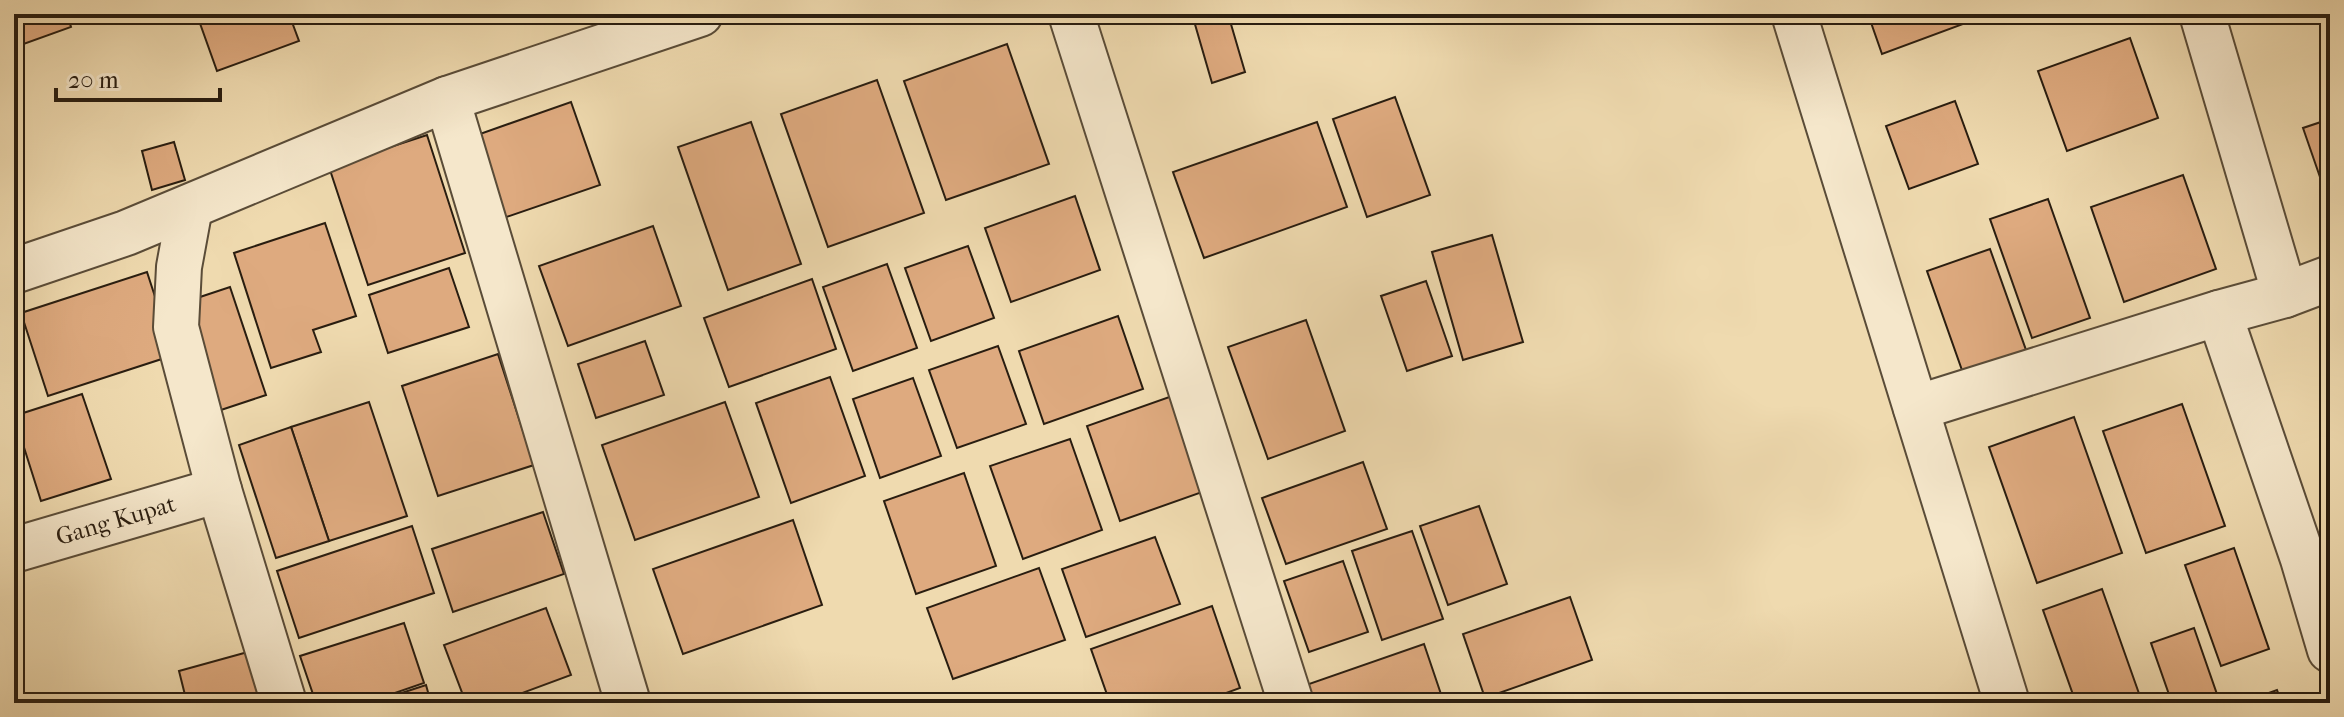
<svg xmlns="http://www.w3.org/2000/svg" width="2344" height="717" viewBox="0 0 2344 717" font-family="'IM FELL French Canon',serif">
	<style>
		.building { fill: #deaa7f; stroke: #291d10; stroke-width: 2 }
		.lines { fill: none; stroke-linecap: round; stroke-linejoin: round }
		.minor-casing { stroke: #5a4c38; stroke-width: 48 }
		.minor { stroke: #f5e7cb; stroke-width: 44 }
		.labels { text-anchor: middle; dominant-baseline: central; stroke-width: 7; stroke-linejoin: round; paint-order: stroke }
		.street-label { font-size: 24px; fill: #291d10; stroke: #f5e7cb }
	</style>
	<rect width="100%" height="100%" fill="#efdaaf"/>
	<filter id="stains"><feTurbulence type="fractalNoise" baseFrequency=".0025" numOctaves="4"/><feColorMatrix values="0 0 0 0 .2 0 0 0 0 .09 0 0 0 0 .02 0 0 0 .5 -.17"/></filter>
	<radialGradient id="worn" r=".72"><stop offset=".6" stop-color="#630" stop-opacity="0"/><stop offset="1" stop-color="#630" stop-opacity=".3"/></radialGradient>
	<g class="building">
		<path d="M14,14H67L71,27L18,46L14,35Z"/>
		<path d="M289,14L299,41L217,71L197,15Z"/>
		<path d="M1192,14H1228L1245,72L1212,83Z"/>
		<path d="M1868,14H1981L1982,17L1882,54Z"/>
		<path d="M2130,38L2158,118L2067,151L2038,71Z"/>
		<path d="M1007,44L1049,164L946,200L904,81Z"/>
		<path d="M877,80L924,213L828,247L781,114Z"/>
		<path d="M1395,97L1430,195L1367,217L1333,119Z"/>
		<path d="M1955,101L1978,164L1909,189L1886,126Z"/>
		<path d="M571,102L600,185L489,223L460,141Z"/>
		<path d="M2330,119V206L2303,128Z"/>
		<path d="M751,122L801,264L728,290L678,147Z"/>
		<path d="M1317,122L1347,207L1204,258L1173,172Z"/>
		<path d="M427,135L465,253L368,285L329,167Z"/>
		<path d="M174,142L185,180L152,190L142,151Z"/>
		<path d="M2183,175L2216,269L2124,302L2091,207Z"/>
		<path d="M1075,196L1100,270L1011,302L985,228Z"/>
		<path d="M2048,199L2090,318L2032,338L1990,219Z"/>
		<path d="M325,223L356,316L313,330L321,352L271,368L234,253Z"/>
		<path d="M653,226L681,306L568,346L539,266Z"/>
		<path d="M1492,235L1523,342L1463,360L1432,252Z"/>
		<path d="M968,246L994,318L931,341L905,268Z"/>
		<path d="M1990,249L2026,350L1963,373L1927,271Z"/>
		<path d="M887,264L917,348L853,371L823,287Z"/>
		<path d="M449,268L469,327L388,353L369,295Z"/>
		<path d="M147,272L174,355L48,396L21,313Z"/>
		<path d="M812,279L836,349L729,387L704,318Z"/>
		<path d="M1426,281L1452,356L1407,371L1381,296Z"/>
		<path d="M230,287L266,395L218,411L182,303Z"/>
		<path d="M1118,316L1143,389L1044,424L1019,351Z"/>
		<path d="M1306,320L1345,431L1268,459L1228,347Z"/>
		<path d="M645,341L664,395L596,418L578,364Z"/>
		<path d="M998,346L1026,424L957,448L929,370Z"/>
		<path d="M498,354L534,465L438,496L402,386Z"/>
		<path d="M830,377L865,476L791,503L756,403Z"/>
		<path d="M913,378L941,456L880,478L853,399Z"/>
		<path d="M82,394L111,479L41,501L14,416Z"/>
		<path d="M1175,395L1208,490L1120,521L1087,426Z"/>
		<path d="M369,402L407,516L329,541L291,427Z"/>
		<path d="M725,402L759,497L635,540L602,445Z"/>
		<path d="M2182,404L2225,526L2146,553L2103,431Z"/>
		<path d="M2074,417L2122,553L2037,583L1989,447Z"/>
		<path d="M291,427L329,541L276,558L239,445Z"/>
		<path d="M1070,439L1102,530L1023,559L990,466Z"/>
		<path d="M1363,462L1387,529L1286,564L1262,498Z"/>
		<path d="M964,473L996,566L916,594L884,501Z"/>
		<path d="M1479,506L1507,584L1448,605L1420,526Z"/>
		<path d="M543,512L564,574L453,612L432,549Z"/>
		<path d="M793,520L822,605L683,654L653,569Z"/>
		<path d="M412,526L434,593L299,638L277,571Z"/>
		<path d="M1412,531L1443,619L1382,640L1352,551Z"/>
		<path d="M1155,537L1180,604L1086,637L1062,569Z"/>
		<path d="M2234,548L2269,649L2221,666L2185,565Z"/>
		<path d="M1343,561L1368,632L1309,652L1284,581Z"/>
		<path d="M1039,568L1065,640L953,679L927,608Z"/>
		<path d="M2102,589L2142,702L2138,703H2076L2043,610Z"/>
		<path d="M1570,597L1592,660L1485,698L1463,634Z"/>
		<path d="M1212,606L1240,688L1199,703H1110L1091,649Z"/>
		<path d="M546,608L571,675L495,703H466L444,645Z"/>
		<path d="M404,623L424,683L366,703H316L300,656Z"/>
		<path d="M2194,628L2219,700L2211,703H2172L2151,643Z"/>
		<path d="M1424,644L1444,703H1313L1306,685Z"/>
		<path d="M255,650L270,703H187L179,671Z"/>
		<path d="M426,685L431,703H371Z"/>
		<path d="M2277,690L2282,703H2241Z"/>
	</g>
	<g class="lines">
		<defs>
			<g id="minor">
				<path d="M1071,14L1291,703"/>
				<path d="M1794,14L2007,703"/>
				<path d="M2202,14L2285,295"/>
				<path d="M447,99L628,703"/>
				<path d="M190,207L179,267L176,327L219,490L284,703"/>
				<path d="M14,271L126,233L447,99L700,14"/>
				<path d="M2219,313L2303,559L2330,650"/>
				<path d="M1916,408L2219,313L2285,295L2330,278"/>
				<path id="s1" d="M14,550L219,490"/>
			</g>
		</defs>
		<use href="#minor" class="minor-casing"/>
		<use href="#minor" class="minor"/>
	</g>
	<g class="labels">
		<g class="street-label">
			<text stroke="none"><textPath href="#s1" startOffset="106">Gang Kupat</textPath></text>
		</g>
	</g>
	<rect width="2344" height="717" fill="none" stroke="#efdaaf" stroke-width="48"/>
	<rect x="16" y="16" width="2312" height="685" fill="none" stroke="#291d10" stroke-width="4"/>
	<rect x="24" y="24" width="2296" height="669" fill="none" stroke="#291d10" stroke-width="2"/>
	<path d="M56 88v12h164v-12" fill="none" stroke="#291d10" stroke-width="4"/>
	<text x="68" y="88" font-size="24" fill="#291d10" stroke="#f5e7cb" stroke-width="6" paint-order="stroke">20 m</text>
	<rect width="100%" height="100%" filter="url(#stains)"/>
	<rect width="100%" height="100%" fill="url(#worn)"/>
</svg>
